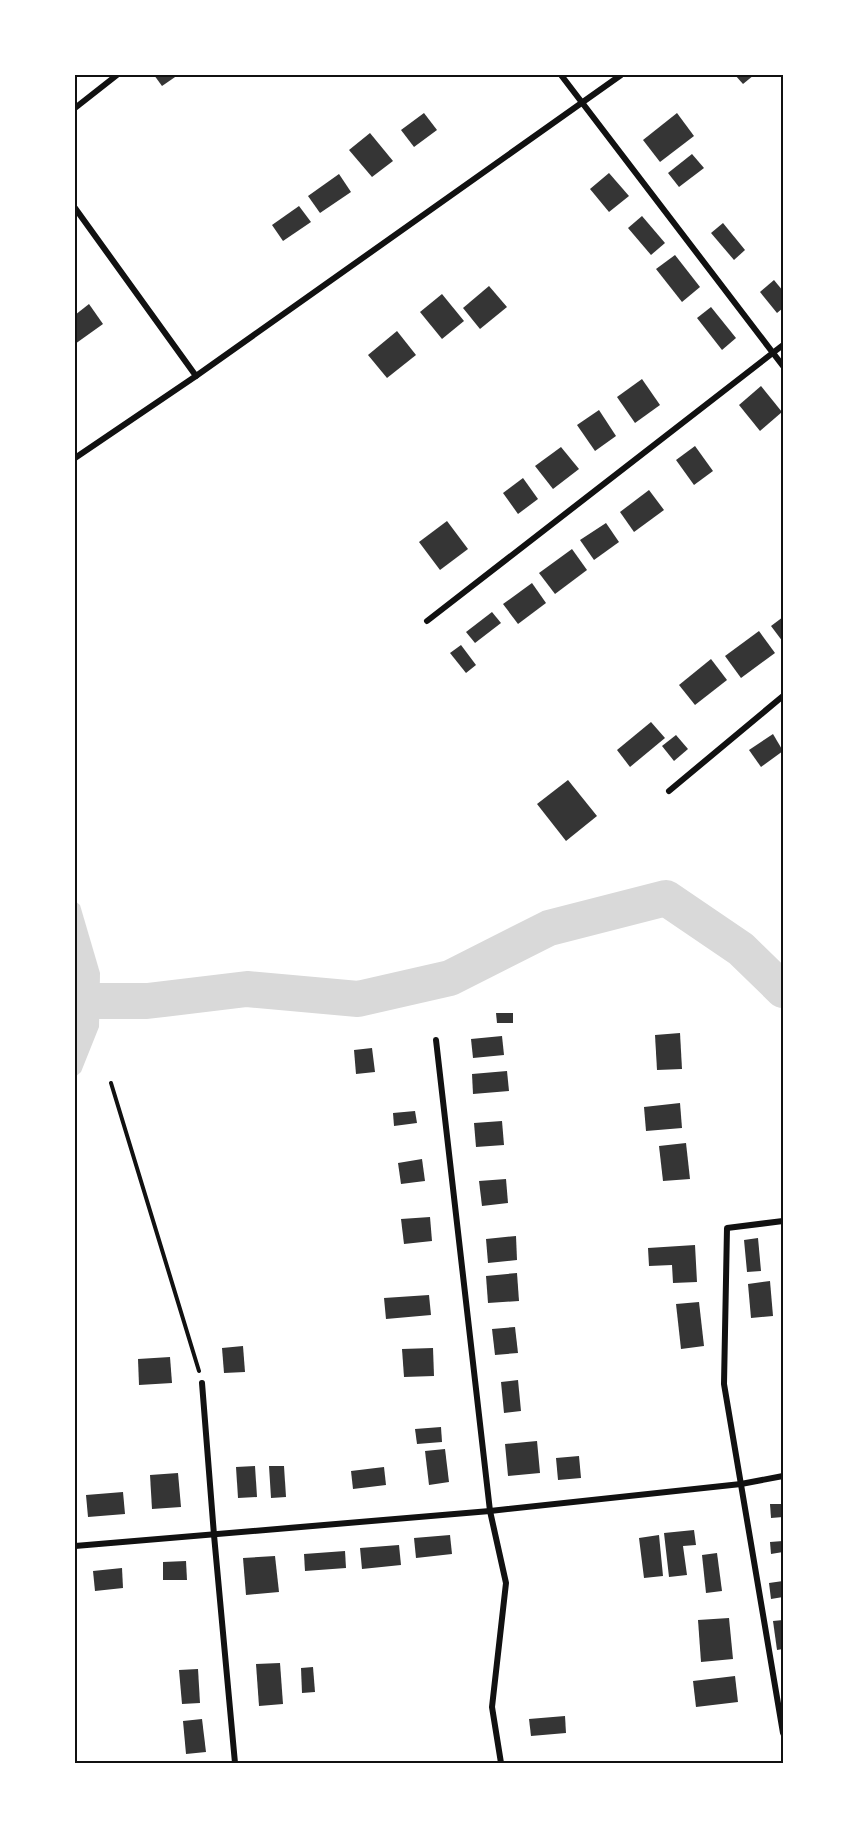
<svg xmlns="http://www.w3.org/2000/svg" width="858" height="1838" viewBox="0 0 858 1838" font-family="'Golos Text',sans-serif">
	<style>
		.water { fill: #d9d9d9 }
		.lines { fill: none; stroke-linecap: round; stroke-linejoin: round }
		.river { stroke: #d9d9d9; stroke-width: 36 }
		.building { fill: #353535 }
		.path { stroke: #111; stroke-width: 4 }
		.minor { stroke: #111; stroke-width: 6 }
		.neatline { fill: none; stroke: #111; stroke-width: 2 }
	</style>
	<rect width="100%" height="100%" fill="#fff"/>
	<path class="water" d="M75,901L80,905L100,973L99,1027L81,1072L75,1077Z"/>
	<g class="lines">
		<path class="river" d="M75,1001H147L247,989L358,999L450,978L549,928L666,898L741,949L783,990"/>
	</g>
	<g class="building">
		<path d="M154,75H178L162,86Z"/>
		<path d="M735,75H754L743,84Z"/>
		<path d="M424,113L437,130L414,147L401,130Z"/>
		<path d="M677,113L694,136L660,162L643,140Z"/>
		<path d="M370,133L393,161L372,177L349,150Z"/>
		<path d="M692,154L704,168L679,187L668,173Z"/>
		<path d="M609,173L629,196L609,212L590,189Z"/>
		<path d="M339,174L351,192L320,213L308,196Z"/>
		<path d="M299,206L311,222L283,241L272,225Z"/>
		<path d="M642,216L665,243L651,255L628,228Z"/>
		<path d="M723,223L745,250L734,260L711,233Z"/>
		<path d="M675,255L700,287L682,302L656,269Z"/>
		<path d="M774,280L783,291V308L777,313L760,292Z"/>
		<path d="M489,286L507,307L480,329L463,308Z"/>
		<path d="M442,294L464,321L442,339L420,312Z"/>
		<path d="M89,304L103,324L75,344V315Z"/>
		<path d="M711,307L736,338L722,350L697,318Z"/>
		<path d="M397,331L416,355L387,378L368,355Z"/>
		<path d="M642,379L660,405L635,423L617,397Z"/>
		<path d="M761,386L782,412L760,431L739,405Z"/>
		<path d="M599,410L616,436L595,451L577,425Z"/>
		<path d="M695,446L713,471L694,485L676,460Z"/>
		<path d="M561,447L579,469L553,489L535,466Z"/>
		<path d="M523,478L538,499L518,514L503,493Z"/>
		<path d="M649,490L664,510L634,532L620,512Z"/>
		<path d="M447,521L468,549L440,570L419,542Z"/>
		<path d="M606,523L619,542L594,560L580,540Z"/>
		<path d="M572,549L587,570L555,594L539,573Z"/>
		<path d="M532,583L546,603L518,624L503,604Z"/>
		<path d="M492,612L501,623L475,643L466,632Z"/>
		<path d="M783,617V642L771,626Z"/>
		<path d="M759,631L775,653L741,678L725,656Z"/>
		<path d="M461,645L476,665L466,673L450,653Z"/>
		<path d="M711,659L727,680L695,705L679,685Z"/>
		<path d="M651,722L665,738L630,767L617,750Z"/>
		<path d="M773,734L783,751L761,767L749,750Z"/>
		<path d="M676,735L688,749L674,761L662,746Z"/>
		<path d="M568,780L597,816L566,841L537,804Z"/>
		<path d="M496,1013H513V1023H497Z"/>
		<path d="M680,1033L682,1069L657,1070L655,1035Z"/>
		<path d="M502,1036L504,1055L473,1058L471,1039Z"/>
		<path d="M372,1048L375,1072L356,1074L354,1050Z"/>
		<path d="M507,1071L509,1091L473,1094L472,1074Z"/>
		<path d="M680,1103L682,1128L646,1131L644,1107Z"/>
		<path d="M415,1111L417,1123L394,1126L393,1113Z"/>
		<path d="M502,1121L504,1145L476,1147L474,1123Z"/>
		<path d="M686,1143L690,1179L663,1181L659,1146Z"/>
		<path d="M422,1159L425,1181L401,1184L398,1163Z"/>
		<path d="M506,1179L508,1203L482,1206L479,1181Z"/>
		<path d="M430,1217L432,1241L404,1244L401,1219Z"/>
		<path d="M516,1236L517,1260L488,1263L486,1239Z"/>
		<path d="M758,1238L761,1271L747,1272L744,1240Z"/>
		<path d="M695,1245L697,1282L673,1283L672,1265L649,1266L648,1248Z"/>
		<path d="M517,1273L519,1301L488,1303L486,1276Z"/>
		<path d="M770,1281L773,1316L751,1318L748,1284Z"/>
		<path d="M429,1295L431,1315L386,1319L384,1298Z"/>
		<path d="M699,1302L704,1346L681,1349L676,1304Z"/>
		<path d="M515,1327L518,1353L495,1355L492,1329Z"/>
		<path d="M243,1346L245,1372L224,1373L222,1348Z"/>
		<path d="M433,1348L434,1376L404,1377L402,1349Z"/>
		<path d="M170,1357L172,1383L139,1385L138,1359Z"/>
		<path d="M518,1380L521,1411L504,1413L501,1382Z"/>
		<path d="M441,1427L442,1442L417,1444L415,1429Z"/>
		<path d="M537,1441L540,1473L508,1476L505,1444Z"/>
		<path d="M445,1449L449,1482L429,1485L425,1451Z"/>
		<path d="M579,1456L581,1478L558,1480L556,1458Z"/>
		<path d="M255,1466L257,1497L238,1498L236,1467Z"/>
		<path d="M269,1466H284L286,1497L271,1498Z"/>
		<path d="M384,1467L386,1485L353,1489L351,1471Z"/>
		<path d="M178,1473L181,1507L152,1509L150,1475Z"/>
		<path d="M123,1492L125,1514L88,1517L86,1495Z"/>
		<path d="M770,1504H783V1517L771,1518Z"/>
		<path d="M694,1530L696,1545L683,1546L687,1575L669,1577L664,1533Z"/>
		<path d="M450,1535L452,1554L416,1558L414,1538Z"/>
		<path d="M659,1535L663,1576L644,1578L639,1538Z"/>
		<path d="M783,1541V1552L771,1554L770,1542Z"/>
		<path d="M399,1545L401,1565L362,1569L360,1548Z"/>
		<path d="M345,1551L346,1568L305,1571L304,1554Z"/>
		<path d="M717,1553L722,1591L706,1593L702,1555Z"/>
		<path d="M275,1556L279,1592L246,1595L243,1558Z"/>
		<path d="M186,1561L187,1580H163V1562Z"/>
		<path d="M122,1568L123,1588L95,1591L93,1571Z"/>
		<path d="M783,1581V1597L771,1599L769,1583Z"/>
		<path d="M729,1618L733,1659L701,1662L698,1620Z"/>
		<path d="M783,1620V1649L777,1650L773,1621Z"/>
		<path d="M280,1663L283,1704L259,1706L256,1664Z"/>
		<path d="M313,1667L315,1692L302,1693L301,1668Z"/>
		<path d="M198,1669L200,1703L182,1704L179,1670Z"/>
		<path d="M735,1676L738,1702L696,1707L693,1681Z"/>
		<path d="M565,1716L566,1733L531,1736L529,1719Z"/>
		<path d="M202,1719L206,1752L186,1754L183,1721Z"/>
	</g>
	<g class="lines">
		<path class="path" d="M111,1083L199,1371"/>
		<g class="minor">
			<path d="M561,75L783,366"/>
			<path d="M75,108L117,75"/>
			<path d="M75,208L196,376"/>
			<path d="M75,458L196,376L621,75"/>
			<path d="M427,621L783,345"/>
			<path d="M669,791L783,696"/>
			<path d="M436,1040L490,1511L506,1583L492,1707L501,1763"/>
			<path d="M783,1221L727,1228L724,1384L783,1733"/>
			<path d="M202,1383L214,1535L235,1763"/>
			<path d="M75,1546L490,1511L741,1484L783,1476"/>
		</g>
	</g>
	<rect width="858" height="1838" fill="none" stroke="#ffffff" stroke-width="153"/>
	<rect x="76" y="76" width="706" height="1686" class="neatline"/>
</svg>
